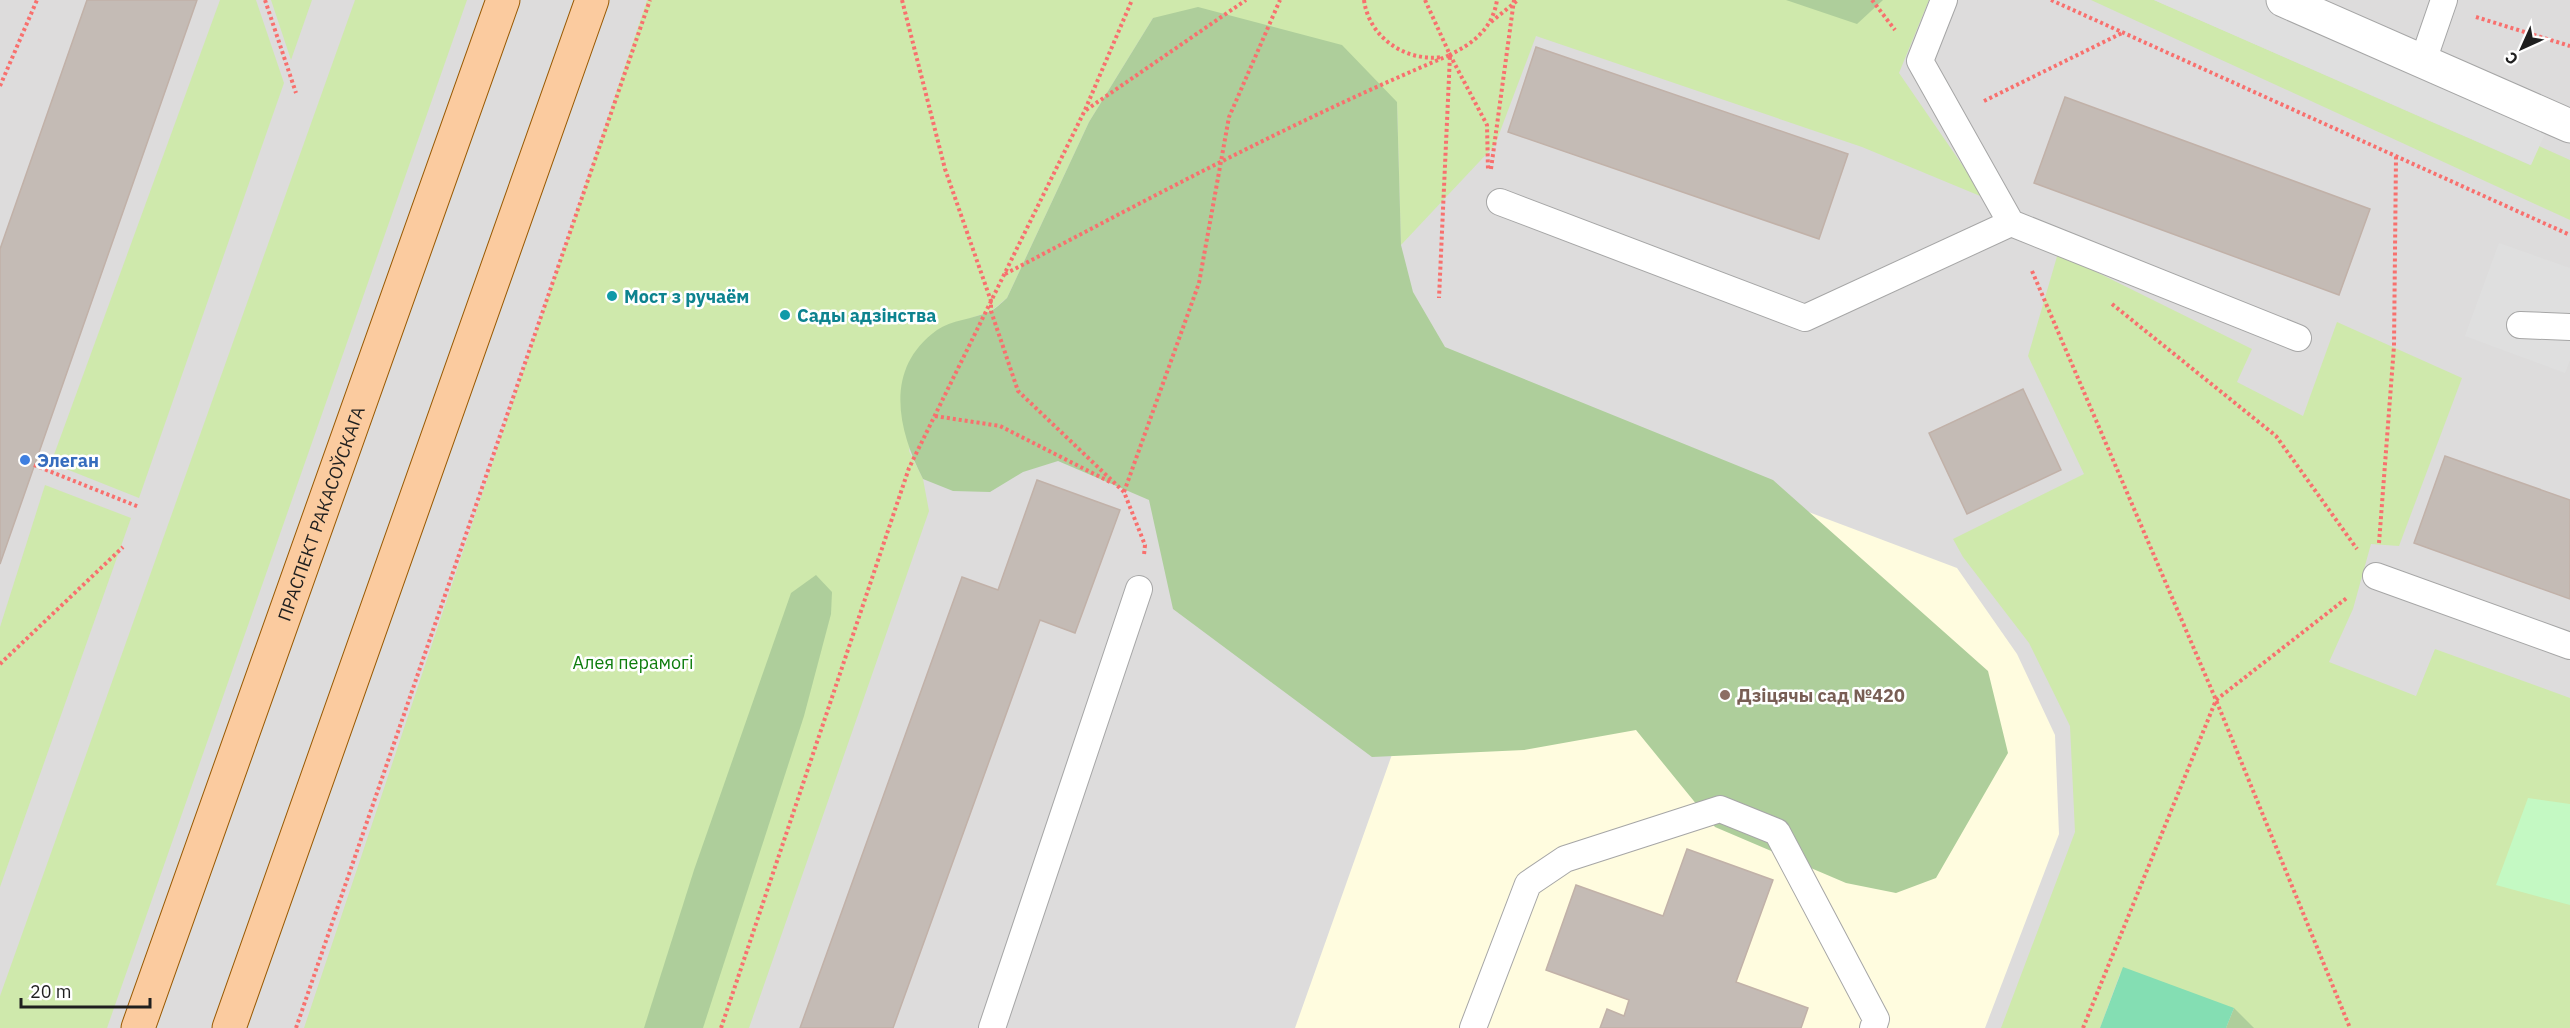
<svg xmlns="http://www.w3.org/2000/svg" width="2570" height="1028" viewBox="0 0 2570 1028" font-family="'IBM Plex Sans',sans-serif">
	<style>
		.residential { fill: #dddcdc }
		.education { fill: #fffcdf }
		.grass { fill: #cfe9ac }
		.forest { fill: #aece9b }
		.park { fill: #c4f9c3 }
		.pitch { fill: #84deb3 }
		.parking { fill: #dfdfdf }
		.building { fill: #c4bbb5; stroke: #c1b1a8; stroke-width: 1.5 }
		.lines { fill: none; stroke-linecap: round; stroke-linejoin: round }
		.service-casing { stroke: #a6a6a6; stroke-width: 28 }
		.minor-casing { stroke: #a6a6a6; stroke-width: 35 }
		.primary-casing { stroke: #985902; stroke-width: 35 }
		.path { stroke: #f8706e; stroke-width: 4; stroke-dasharray: 3 3; stroke-linecap: butt }
		.service { stroke: #fff; stroke-width: 26 }
		.minor { stroke: #fff; stroke-width: 33 }
		.primary { stroke: #fbcb9f; stroke-width: 33 }
		.culture-dot { fill: #0f9aa8; stroke: #fff; stroke-width: 2 }
		.shop-dot { fill: #3f7fe0; stroke: #fff; stroke-width: 2 }
		.education-dot { fill: #8d6e63; stroke: #fff; stroke-width: 2 }
		.labels { text-anchor: middle; dominant-baseline: central; stroke-width: 5; stroke-linejoin: round; paint-order: stroke }
		.culture-label { font-size: 18px; font-weight: bold; fill: #0d838f; stroke: #fff; text-anchor: start }
		.shop-label { font-size: 18px; font-weight: bold; fill: #366cbe; stroke: #fff; text-anchor: start }
		.street-label { font-size: 18px; fill: #1f1f1f; stroke: #fff }
		.park-label { font-size: 18px; fill: #0e7d0d; stroke: #fff }
		.education-label { font-size: 18px; font-weight: bold; fill: #785e54; stroke: #fff; text-anchor: start }
	</style>
	<rect width="100%" height="100%" fill="#f0ebe5"/>
	<rect class="residential" x="0" y="0" width="2570" height="1028"/>
	<path class="education" d="M1517,402L1957,568L2017,654L2055,735L2059,834L1985,1028H1295Z"/>
	<g class="grass">
		<path d="M220,0H256L284,83L139,498L51,463Z"/>
		<path d="M271,0H312L291,60Z"/>
		<path d="M355,0H467L107,1028H0V996Z"/>
		<path d="M647,0H1929L1899,73L1985,198L1862,147L1536,36L1495,145L1401,245L1397,102L1153,18L1089,122L1007,298L991,311L938,330L909,451L923,479L929,511L749,1028H304Z"/>
		<path d="M2091,0H2154L2530,165L2539,146L2570,160V220Z"/>
		<path d="M2058,253L2252,349L2237,382L2303,416L2337,322L2462,378L2399,546L2371,544L2353,609L2329,662L2416,696L2435,649L2570,698V1028H2226L2234,1009L2120,974L2100,1028H2001L2075,832L2070,726L2029,643L1963,557L1953,539L2084,474L2028,356Z"/>
		<path d="M45,485L131,518L0,887V627Z"/>
	</g>
	<g class="forest">
		<path d="M1786,0H1883L1857,24Z"/>
		<path d="M1198,7L1342,45L1397,102L1401,245L1413,292L1445,347L1773,480L1988,671L2008,753L1936,878L1896,893L1846,883L1715,827L1636,730L1524,750L1372,757L1173,609L1149,500L1058,461L1023,472L990,492L953,491L923,479C898,430 883,369 937,330C951,320 973,319 989,312C996,309 1001,303 1007,298L1089,122L1153,18Z"/>
		<path d="M816,575L832,592L831,614L804,716L703,1028H644L694,870L791,593Z"/>
		<path d="M2234,1008L2254,1028H2226Z"/>
	</g>
	<path class="park" d="M2528,798L2570,804V905L2496,885Z"/>
	<path class="pitch" d="M2123,967L2234,1008L2226,1028H2100Z"/>
	<g class="parking">
		<path d="M2154,0H2283L2552,118L2531,165Z"/>
		<path d="M2499,243L2570,268V360L2565,373L2465,336Z"/>
	</g>
	<g class="building">
		<path d="M87,0H197L0,564V249Z"/>
		<path d="M1536,47L1848,154L1819,239L1508,132Z"/>
		<path d="M2065,97L2370,209L2339,295L2034,183Z"/>
		<path d="M2023,389L2061,470L1967,514L1929,433Z"/>
		<path d="M2445,456L2570,500V599L2414,543Z"/>
		<path d="M1037,480L1120,510L1075,633L1040,620L893,1028H800L962,577L998,590Z"/>
		<path d="M1687,849L1773,880L1736,982L1808,1008L1801,1028H1600L1607,1009L1624,1016L1629,1000L1546,970L1576,885L1663,916Z"/>
	</g>
	<g class="lines">
		<defs>
			<g id="service">
				<path d="M1944,0L1920,61L2011,223L2298,338"/>
				<path d="M2423,61L2444,0"/>
				<path d="M1500,202L1805,318L2011,223"/>
				<path d="M2520,325L2570,327"/>
				<path d="M2376,576L2570,646"/>
				<path d="M992,1028L1139,589"/>
				<path d="M1473,1028L1528,884L1565,859L1720,809L1777,832L1876,1019L1873,1028"/>
			</g>
			<path id="minor" d="M2283,0L2570,126"/>
			<g id="primary">
				<path id="s1" d="M138,1028L503,0"/>
				<path d="M229,1028L592,0"/>
			</g>
		</defs>
		<use href="#service" class="service-casing"/>
		<use href="#minor" class="minor-casing"/>
		<use href="#primary" class="primary-casing"/>
		<g class="path">
			<path d="M265,0L296,93"/>
			<path d="M902,0L945,169L991,301V311L1018,391L1124,492L1145,545L1144,555"/>
			<path d="M1364,0C1369,38 1406,62 1442,57"/>
			<path d="M1425,0L1450,55L1487,125L1488,170"/>
			<path d="M1872,0L1895,30"/>
			<path d="M2051,0L2570,235"/>
			<path d="M2476,17L2570,46"/>
			<path d="M1491,22L1518,0"/>
			<path d="M1449,55C1473,44 1493,28 1497,0"/>
			<path d="M0,86L37,0"/>
			<path d="M1984,101L2122,33"/>
			<path d="M1086,110L1246,0"/>
			<path d="M1491,169L1514,0"/>
			<path d="M2032,271L2216,700L2350,1028"/>
			<path d="M1005,274C1152,197 1297,119 1450,55L1439,298"/>
			<path d="M2112,304L2276,436L2357,549"/>
			<path d="M935,416L1000,426L1112,483"/>
			<path d="M34,465L139,507"/>
			<path d="M1124,492L1199,283L1229,117L1280,0"/>
			<path d="M2379,543L2394,346L2396,156"/>
			<path d="M0,664L123,547"/>
			<path d="M296,1028L650,0"/>
			<path d="M721,1028L909,468L1085,110L1132,0"/>
			<path d="M2083,1028L2216,700L2348,597"/>
		</g>
		<use href="#service" class="service"/>
		<use href="#minor" class="minor"/>
		<use href="#primary" class="primary"/>
	</g>
	<g class="culture-dot">
		<circle cx="612" cy="296" r="6"/>
		<circle cx="785" cy="315" r="6"/>
	</g>
	<circle class="shop-dot" cx="25" cy="460" r="6"/>
	<circle class="education-dot" cx="1725" cy="695" r="6"/>
	<g class="labels">
		<g class="culture-label">
			<text x="624" y="296">Мост з ручаём</text>
			<text x="797" y="315">Сады адзінства</text>
		</g>
		<g class="shop-label">
			<text x="37" y="460">Элеган</text>
		</g>
		<g class="street-label">
			<text stroke="none"><textPath href="#s1" startOffset="546">ПРАСПЕКТ РАКАСОЎСКАГА</textPath></text>
		</g>
		<g class="park-label">
			<text x="633" y="662">Алея перамогі</text>
		</g>
		<g class="education-label">
			<text x="1737" y="695">Дзіцячы сад №420</text>
		</g>
	</g>
	<g transform="translate(2522 48) rotate(225)" stroke="#ffffff" stroke-width="4.5" paint-order="stroke">
	<path d="M0-4.5L10 22L0 15L-10 22Z" fill="#1f1f1f"/>
	<text y="-9" font-size="16" font-weight="bold" text-anchor="middle" fill="#1f1f1f">С</text>
	</g>
	<path d="M21 998v9h129v-9" fill="none" stroke="#1f1f1f" stroke-width="3"/>
	<text x="30" y="998" font-size="18" fill="#1f1f1f" stroke="#ffffff" stroke-width="4.5" paint-order="stroke">20 m</text>
</svg>
